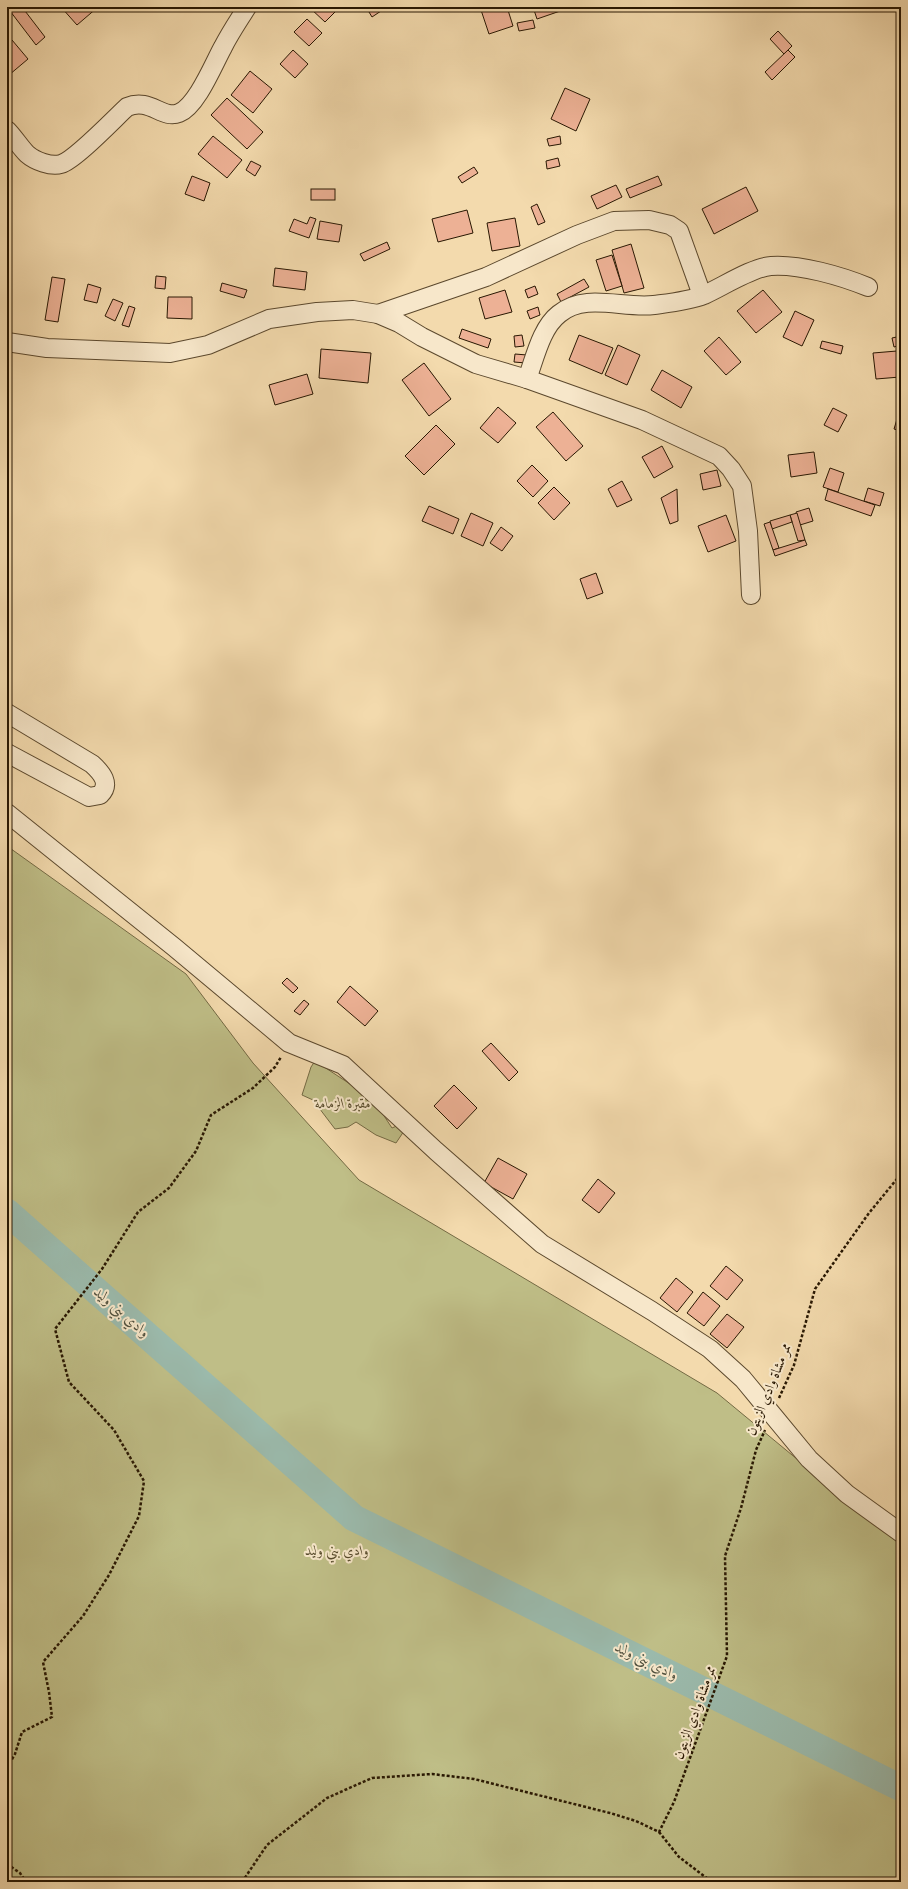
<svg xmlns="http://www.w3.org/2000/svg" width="908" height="1889" viewBox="0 0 908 1889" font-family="'Sorts Mill Goudy',Amiri,serif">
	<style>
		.green { fill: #bfbe87; stroke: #746a44 }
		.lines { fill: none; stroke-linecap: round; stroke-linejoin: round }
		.river { stroke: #9bbaac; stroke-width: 27 }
		.building { fill: #edb195; stroke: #281702 }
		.minor-casing { stroke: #5b482d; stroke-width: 20 }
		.path { stroke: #281702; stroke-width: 2.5; stroke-dasharray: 3 2; stroke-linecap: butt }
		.minor { stroke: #f7e7ca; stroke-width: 18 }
		.labels { text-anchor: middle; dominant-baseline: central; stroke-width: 4; stroke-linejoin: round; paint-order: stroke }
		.park-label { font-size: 14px; font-style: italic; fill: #55492a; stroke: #f7e7ca }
		.street-label { font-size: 14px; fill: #281702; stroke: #f7e7ca }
		.water-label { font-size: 15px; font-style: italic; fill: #50503e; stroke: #f7e7ca }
	</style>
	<rect width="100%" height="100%" fill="#f3daad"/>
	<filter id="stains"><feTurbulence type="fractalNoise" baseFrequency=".005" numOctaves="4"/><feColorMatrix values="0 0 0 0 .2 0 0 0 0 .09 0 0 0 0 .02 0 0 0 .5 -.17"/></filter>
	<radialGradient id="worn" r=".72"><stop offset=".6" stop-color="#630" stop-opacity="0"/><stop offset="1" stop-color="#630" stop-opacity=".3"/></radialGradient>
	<g class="green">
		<path d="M7,846L186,974L253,1063L359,1180L717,1393L901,1545V1882H7Z"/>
		<path d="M315,1061L373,1099L392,1128L399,1125L404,1131L396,1143L376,1135L356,1122L348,1127L335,1129L313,1100L302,1095L311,1067Z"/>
	</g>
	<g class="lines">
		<path class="river" d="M7,1212L354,1518L901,1788"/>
	</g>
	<g class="building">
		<path d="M7,7H22L45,37L36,45Z"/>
		<path d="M61,7H98L77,25Z"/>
		<path d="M312,7H336L338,9L325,22L310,8Z"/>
		<path d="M366,7H387L372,17Z"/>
		<path d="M480,7H507L513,26L489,34Z"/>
		<path d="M533,7H565L566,9L537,19Z"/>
		<path d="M307,19L322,33L309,46L294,32Z"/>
		<path d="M533,20L535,28L519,31L517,23Z"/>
		<path d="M778,31L792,46L784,54L770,39Z"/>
		<path d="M12,40L28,59L9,75L7,72V44Z"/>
		<path d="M293,50L308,64L295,78L280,64Z"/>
		<path d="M788,50L795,57L772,80L765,72Z"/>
		<path d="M250,71L272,89L253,113L231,95Z"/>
		<path d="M565,88L590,99L576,131L551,119Z"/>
		<path d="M227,98L263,132L247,149L211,115Z"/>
		<path d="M213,136L242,160L227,178L198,154Z"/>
		<path d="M560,136L561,144L549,146L547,139Z"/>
		<path d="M558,158L560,166L547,169L546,161Z"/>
		<path d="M251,161L261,166L255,176L246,170Z"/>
		<path d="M474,167L478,173L462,183L458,177Z"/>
		<path d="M192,176L210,183L204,201L185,194Z"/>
		<path d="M658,176L662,185L630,198L626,189Z"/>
		<path d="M616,185L622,197L597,209L591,196Z"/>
		<path d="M746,187L758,211L714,234L702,209Z"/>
		<rect x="311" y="189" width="24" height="11"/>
		<path d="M537,204L545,222L538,225L531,207Z"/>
		<path d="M467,210L473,233L438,242L432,219Z"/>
		<path d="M310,217L316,219L309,238L289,231L294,219L307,224Z"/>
		<path d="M515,218L520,246L492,251L487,223Z"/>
		<path d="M320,221L342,225L339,242L317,239Z"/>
		<path d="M387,242L390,249L364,261L360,254Z"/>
		<path d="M631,244L644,288L624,293L612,250Z"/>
		<path d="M612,255L622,286L606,291L596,260Z"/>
		<path d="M275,268L307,272L305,290L273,286Z"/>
		<path d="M156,276L166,277L165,289L155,288Z"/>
		<path d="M52,277L65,279L58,322L45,320Z"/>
		<path d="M584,279L589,287L561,302L557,294Z"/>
		<path d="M222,283L247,290L244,298L220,291Z"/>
		<path d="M88,284L101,288L97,303L84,300Z"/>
		<path d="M535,286L538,294L528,298L525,290Z"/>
		<path d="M505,290L512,312L485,319L479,298Z"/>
		<path d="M763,290L782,312L756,333L737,311Z"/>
		<path d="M168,297H192V319L167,318Z"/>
		<path d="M113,299L123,303L115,321L105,316Z"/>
		<path d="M129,306L135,308L129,327L122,325Z"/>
		<path d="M538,307L540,315L530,319L527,311Z"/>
		<path d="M795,311L814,320L802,346L783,337Z"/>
		<path d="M462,329L491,339L488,348L459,338Z"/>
		<path d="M522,335L524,346L515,347L514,336Z"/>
		<path d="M579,335L613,348L602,374L569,360Z"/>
		<path d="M901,336V345L894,347L892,338Z"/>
		<path d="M719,337L741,362L726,375L704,351Z"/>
		<path d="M822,341L843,346L841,354L820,348Z"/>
		<path d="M618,345L640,355L627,385L605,375Z"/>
		<path d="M321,349L371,353L368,383L319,378Z"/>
		<path d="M897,351L900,377L876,379L873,353Z"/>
		<path d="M515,354L527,355L526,363L514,362Z"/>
		<path d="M424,363L451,399L429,416L402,380Z"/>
		<path d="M662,370L692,387L681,408L651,390Z"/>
		<path d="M307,374L313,394L275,405L269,385Z"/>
		<path d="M901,406V431L894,429Z"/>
		<path d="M498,407L516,423L498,443L480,428Z"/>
		<path d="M833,408L847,415L838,432L824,425Z"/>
		<path d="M553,412L583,446L566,461L536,427Z"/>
		<path d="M436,425L455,444L424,475L405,456Z"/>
		<path d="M662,446L673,467L654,478L642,457Z"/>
		<path d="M814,452L817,473L791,477L788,455Z"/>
		<path d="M532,465L548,481L533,497L517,481Z"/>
		<path d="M830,468L844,473L838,492L823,487Z"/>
		<path d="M717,470L721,486L703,490L700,474Z"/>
		<path d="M622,481L632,500L617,507L608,489Z"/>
		<path d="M554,487L570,503L554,520L538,503Z"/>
		<path d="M868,488L884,493L880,506L864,501Z"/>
		<path d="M677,489L678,521L670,524L661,498Z"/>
		<path d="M828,489L875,505L871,516L825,500Z"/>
		<path d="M429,506L459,519L453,534L422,521Z"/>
		<path d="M809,508L813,521L800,525L796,512Z"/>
		<path d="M471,513L493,523L483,546L461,536Z"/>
		<path d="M797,513L805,540L798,541L790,515Z"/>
		<path d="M726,515L736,541L708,552L698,526Z"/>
		<path d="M790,515L792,522L772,529L770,521Z"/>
		<path d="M770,522L779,548L773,550L764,524Z"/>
		<path d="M501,527L513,536L502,551L490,543Z"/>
		<path d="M805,540L807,545L775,556L773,550Z"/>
		<path d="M596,573L603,593L587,599L580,579Z"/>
		<path d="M287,978L298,988L293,993L282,983Z"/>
		<path d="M350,986L378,1011L365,1026L337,1002Z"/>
		<path d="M304,1000L309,1004L300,1015L294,1011Z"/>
		<path d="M491,1043L518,1072L509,1081L482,1051Z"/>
		<path d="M454,1085L477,1108L457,1129L434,1106Z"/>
		<path d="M498,1158L527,1174L513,1199L484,1183Z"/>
		<path d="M598,1179L615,1193L599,1213L582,1200Z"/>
		<path d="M726,1266L743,1280L727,1300L710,1286Z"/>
		<path d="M676,1278L693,1292L677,1312L660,1298Z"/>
		<path d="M703,1292L720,1306L704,1326L687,1313Z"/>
		<path d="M727,1314L744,1327L727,1348L710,1334Z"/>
	</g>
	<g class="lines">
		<defs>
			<g id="minor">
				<path d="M7,130C14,137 20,147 27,154C35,161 51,167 61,164C75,160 114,119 127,107C150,97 162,120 179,113C197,106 214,63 223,47C230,33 239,20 247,7"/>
				<path d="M378,314L486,277L577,235L614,221L649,220L670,225L679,231L702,295"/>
				<path d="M7,342L47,348L170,353L208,345L269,319L317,312L353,310L378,314L399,323L422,337L476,364L527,379L642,420L719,456L731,469L742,486L748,531L751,595"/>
				<path d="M527,379C535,358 541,328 559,314C585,292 623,309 654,305C669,303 689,301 704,295C722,287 753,267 771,266C800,264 841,276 868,287"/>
				<path d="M7,713L92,764C102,773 111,784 100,795L89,797L7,753"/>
				<path d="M7,813L174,947L289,1043L343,1065L436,1151L542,1244L652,1311L710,1349L743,1379L809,1459L847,1494L901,1533"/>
			</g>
		</defs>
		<use href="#minor" class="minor-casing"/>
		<g class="path">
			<path d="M779,1398L794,1365L815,1289L869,1213L901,1174"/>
			<path d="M7,1768L15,1754L22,1732L52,1717L49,1692L43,1662L83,1616L109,1575L139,1516L144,1481L114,1430L69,1382L55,1329L102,1269L138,1212L169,1188L196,1151L211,1115L253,1088L275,1067L281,1057"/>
			<path d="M659,1832L679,1857L712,1882"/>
			<path d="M7,1864L20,1873L26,1882"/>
			<path d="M242,1882L267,1845L327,1798L372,1778L432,1774L474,1779L610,1813L636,1821L659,1832L674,1802L727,1656L725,1556L741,1508L756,1450L765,1430"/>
		</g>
		<use href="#minor" class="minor"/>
	</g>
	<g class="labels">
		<g class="park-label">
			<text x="343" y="1105">مقبرة الزمامة</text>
			<text x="337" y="1552">وادي بني وليد</text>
		</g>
		<g class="street-label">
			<text transform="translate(770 1390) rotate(-68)">ممر مشاة وادي الزيتون</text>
			<text transform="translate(696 1713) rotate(-70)">ممر مشاة وادي الزيتون</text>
		</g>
		<g class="water-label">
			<text transform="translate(121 1313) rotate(41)">وادي بني وليد</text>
			<text transform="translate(646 1662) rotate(26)">وادي بني وليد</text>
		</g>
	</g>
	<rect width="908" height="1889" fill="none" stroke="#f3daad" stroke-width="24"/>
	<rect x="8" y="8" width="892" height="1873" fill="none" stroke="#281702" stroke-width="2"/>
	<rect x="12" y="12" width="884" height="1865" fill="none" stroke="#281702"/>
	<rect width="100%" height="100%" filter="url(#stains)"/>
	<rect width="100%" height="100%" fill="url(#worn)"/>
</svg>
